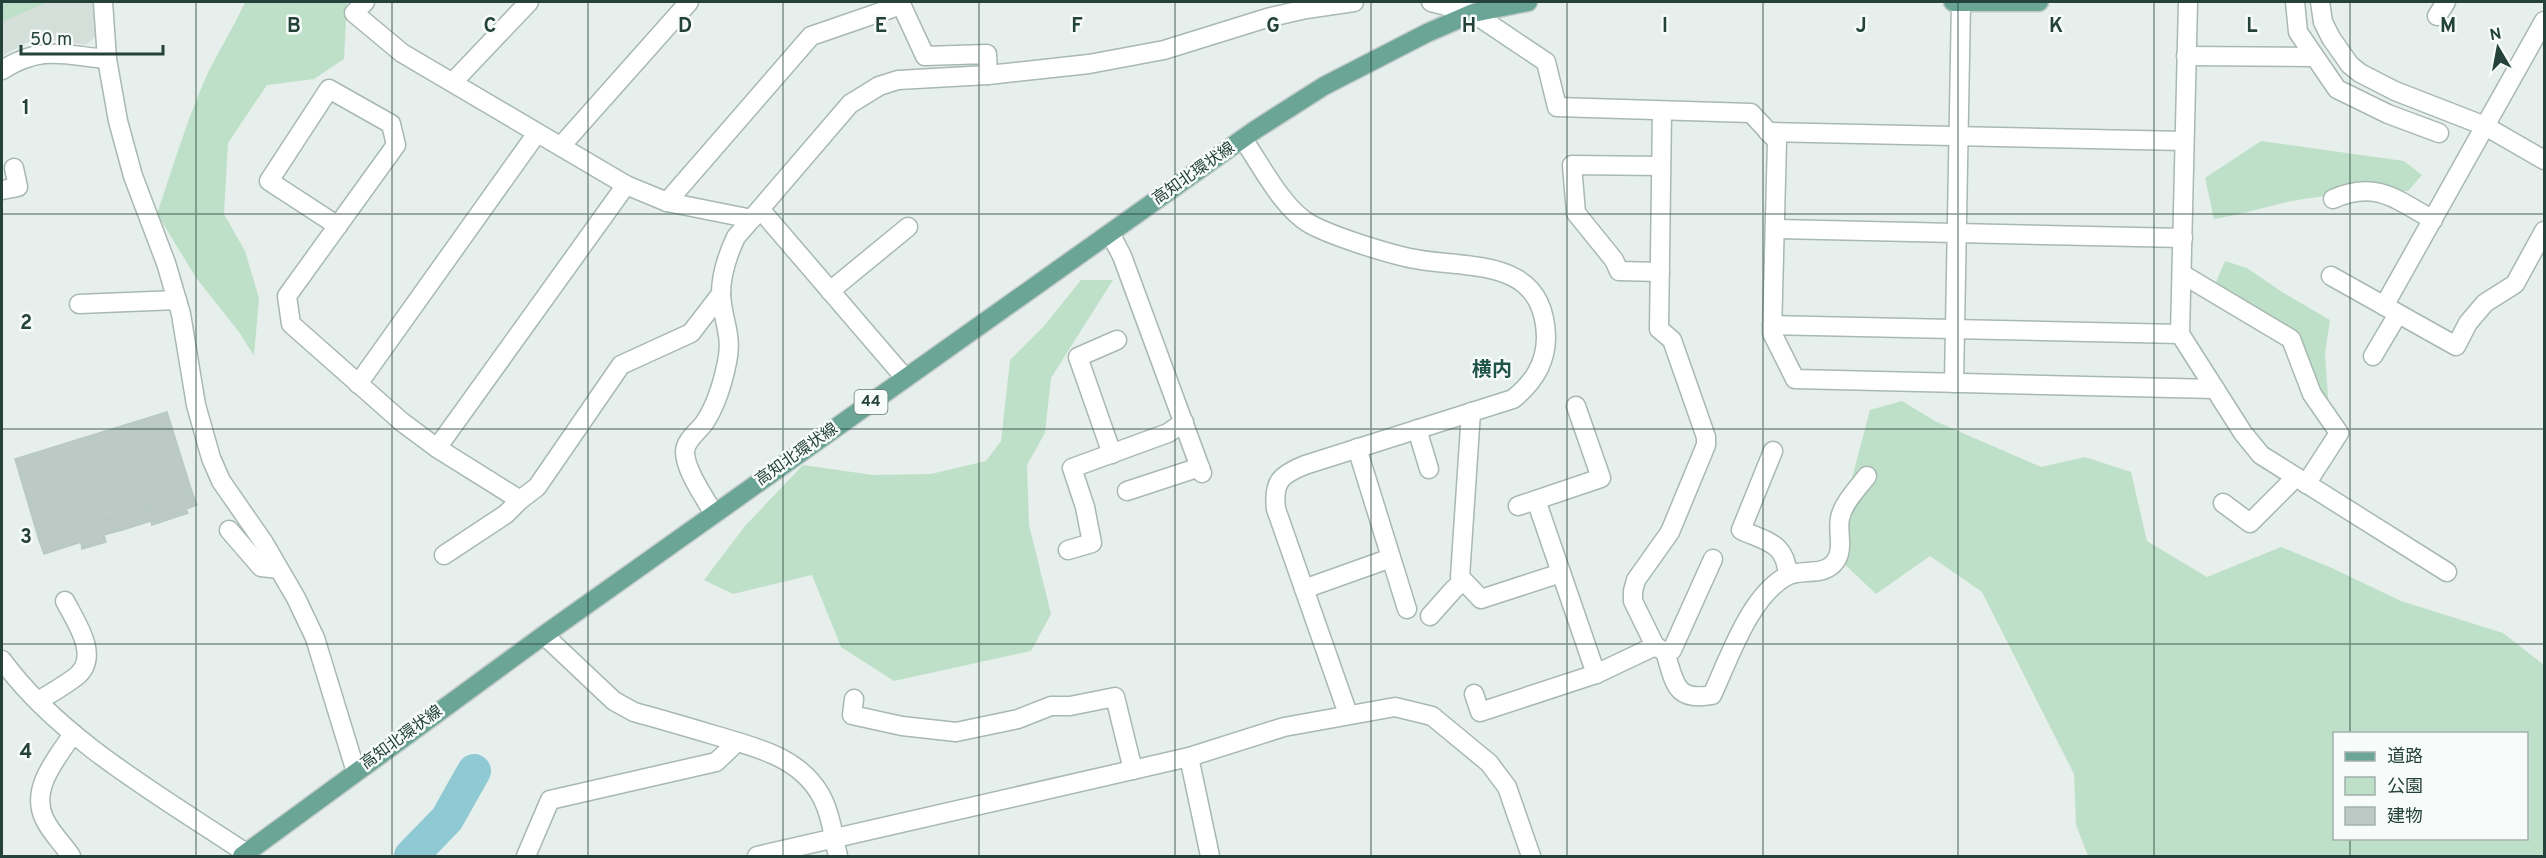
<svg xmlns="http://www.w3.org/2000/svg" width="2546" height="858" viewBox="0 0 2546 858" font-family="Overpass,'Noto Sans JP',sans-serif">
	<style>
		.built { fill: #d4dfda }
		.green { fill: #bfe0c8; fill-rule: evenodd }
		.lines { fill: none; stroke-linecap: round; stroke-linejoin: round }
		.river { stroke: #8ec9d4; stroke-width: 34 }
		.building { fill: #bbcac4; stroke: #b8c9c2; stroke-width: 1.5 }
		.minor-casing { stroke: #a8b8b2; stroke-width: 21 }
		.major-casing { stroke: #c2cac8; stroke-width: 21 }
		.minor { stroke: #fff; stroke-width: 18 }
		.major { stroke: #6aa596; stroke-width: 18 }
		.grid { fill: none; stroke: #24423a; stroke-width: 1.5; stroke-opacity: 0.55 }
		.labels { text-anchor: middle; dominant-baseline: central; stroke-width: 5; stroke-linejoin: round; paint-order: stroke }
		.shield { fill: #f7fbf9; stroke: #637a73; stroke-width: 1.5 }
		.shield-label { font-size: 15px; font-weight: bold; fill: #24423a }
		.street-label { font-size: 16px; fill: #24423a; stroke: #f7fbf9 }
		.quarter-label { font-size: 20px; font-weight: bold; fill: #1f5548; stroke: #f7fbf9 }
		.grid-label { font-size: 20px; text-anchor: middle; font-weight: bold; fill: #24423a; stroke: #f7fbf9; stroke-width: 5; stroke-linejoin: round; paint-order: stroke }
	</style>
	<rect width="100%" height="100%" fill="#e6efeb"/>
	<path class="built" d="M2,2H94L97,35L86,45L58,40L26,43L2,56Z"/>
	<g class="green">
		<path d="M2,2H48L2,22Z"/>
		<path d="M245,2H347L344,59L314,79L267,85L228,143L224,214L245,251L259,298L254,356L239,332L197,279L157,214C172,170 185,126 203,84C215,55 233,30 245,2Z"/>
		<path d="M2261,141L2404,161L2422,175L2408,191C2368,193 2326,194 2287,202C2262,208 2239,215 2214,219L2205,178Z"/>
		<path d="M2225,261L2247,268L2282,292L2330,320L2325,354L2329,412L2272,324L2213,289Z"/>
		<path d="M1081,280H1113L1051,378L1045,433L1027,465L1029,525L1051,614L1031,651L894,681L841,647L812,575L733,594L704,580L745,526L803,465L873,475L931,474L986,461L1001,441L1010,360L1044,326Z"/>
		<path d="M1902,401L1935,421L2041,467L2085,457L2131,472L2147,541L2207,577L2281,547L2332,568L2401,601L2503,633L2544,665V856H2088L2076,825L2074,774L1982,592L1930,556L1876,594L1837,557L1852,478L1870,410ZM2334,734H2526V838H2334Z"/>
	</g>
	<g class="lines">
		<path class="river" d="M411,856L447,819L474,771"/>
	</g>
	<g class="building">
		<path d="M167,412L192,492L146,507L151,521L122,530L118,516L39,540L15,459Z"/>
		<path d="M192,492L197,505L186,509L188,513L152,525L146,507Z"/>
		<path d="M118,516L122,530L104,535L106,542L82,549L81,542L44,554L39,540Z"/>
	</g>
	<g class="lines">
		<defs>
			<g id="minor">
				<path d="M103,2L107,59L118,121L133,176L166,263L181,314L196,405L211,458L221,481L264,543L296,598L315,638L356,772"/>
				<path d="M365,2L354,13L402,53L626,185L667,202L752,219"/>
				<path d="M900,2L925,56L987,54L988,75"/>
				<path d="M1431,2L1473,13L1546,62L1557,107L1751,113L1777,141L1772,333L1795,379L2215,389"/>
				<path d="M2188,2L2180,334L2243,433L2261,455L2447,572"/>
				<path d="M2295,2L2298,32L2337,89L2388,114L2439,133"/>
				<path d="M2320,2L2323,22L2331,38L2350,65L2360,73L2395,91L2485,126L2544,160"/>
				<path d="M2437,16L2446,2"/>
				<path d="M2186,56L2315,57"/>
				<path d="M2,70C42,45 63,55 107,59"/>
				<path d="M453,82L529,2"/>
				<path d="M1768,132L2184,141"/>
				<path d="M1243,139C1261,165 1283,209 1310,224C1332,236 1380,251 1405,257C1461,271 1544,252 1546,337C1546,364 1533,383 1513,399L1305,465C1280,475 1273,482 1276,509L1348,714"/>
				<path d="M561,146L689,2"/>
				<path d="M2,190L18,187L14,168"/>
				<path d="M2333,199C2375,180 2396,199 2433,220"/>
				<path d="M667,202L811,36L901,5"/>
				<path d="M760,209L905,378"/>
				<path d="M338,226L269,181L329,89L391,124L396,145L287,296L291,324L402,422L437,448L520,500L537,487L621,365L691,333L721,294"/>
				<path d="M1775,229L2183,238"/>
				<path d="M1110,233L1122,256L1202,473"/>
				<path d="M1660,272L1619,271L1614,260L1576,213L1572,165L1661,166"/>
				<path d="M2182,274L2291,339L2312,394L2339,433L2306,484"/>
				<path d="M2331,276L2456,346L2468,323L2485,303L2515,284L2544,231"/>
				<path d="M830,291L908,227"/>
				<path d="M79,304L177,300"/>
				<path d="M2384,306L2544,21"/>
				<path d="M1772,325L2180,334"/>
				<path d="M2373,356L2398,314"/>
				<path d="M1954,383L1961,2"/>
				<path d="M358,384L537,133"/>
				<path d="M1471,412L1460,577L1481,599L1561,573"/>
				<path d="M1417,429L1429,469"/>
				<path d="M437,448L626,185"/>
				<path d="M1357,448L1407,609"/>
				<path d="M1773,451L1741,530C1767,542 1785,542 1788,575"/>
				<path d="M1112,454L1078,357L1117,340"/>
				<path d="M1127,491L1200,467"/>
				<path d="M1536,500L1596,674"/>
				<path d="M2223,503L2250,523L2296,477"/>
				<path d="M1518,506L1601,478L1576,406"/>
				<path d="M714,514C705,498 685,470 685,452C685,440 699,431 705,422C716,405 723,382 727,362C733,335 722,319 721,294C721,274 728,254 736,237L850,104L879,86L898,80L988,75L1089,64L1164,50L1267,18L1306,9L1354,2"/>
				<path d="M229,530L261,567L279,569"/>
				<path d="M1068,550L1092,543L1085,507L1072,468L1168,433L1184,422"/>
				<path d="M444,555L506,514L520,500"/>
				<path d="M1304,589L1391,558"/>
				<path d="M1430,616L1454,589L1463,581"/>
				<path d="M544,635L614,701L634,712C660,719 687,727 714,735C754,747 798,756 820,794C831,813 833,836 838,856"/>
				<path d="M1655,646L1665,652C1675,682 1674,702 1712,695C1729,659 1750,595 1787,576C1801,568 1822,577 1834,563C1845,551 1837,532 1840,518C1843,503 1858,488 1867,476"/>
				<path d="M1665,652L1672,650L1713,559"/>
				<path d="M2,660C60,740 164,798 246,853"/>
				<path d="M1474,694L1480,712L1596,674L1655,646L1633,601V591L1636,580L1670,532L1706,445V437L1672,340L1659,329L1662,111"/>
				<path d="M854,699L852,715L902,726L956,732L1018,719L1051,706H1070L1115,697L1133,770"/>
				<path d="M38,701C51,693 66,685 78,675C100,655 75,621 65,601"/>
				<path d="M1189,757L1210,856"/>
				<path d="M71,856C63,844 50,832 44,818C30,788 57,758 73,734"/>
				<path d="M526,856L550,800L716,762L737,742"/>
				<path d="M757,856L1189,757L1284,727L1395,707L1432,716L1489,763L1507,787L1531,856"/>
			</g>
			<g id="major">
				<path d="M1953,2H2039"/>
				<path d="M242,856L544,635L1255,130L1324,86L1427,33L1473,13L1528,2"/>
			</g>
		</defs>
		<use href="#minor" class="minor-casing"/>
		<use href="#major" class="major-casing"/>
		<use href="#minor" class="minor"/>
		<use href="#major" class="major"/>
	</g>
	<path class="grid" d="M196,2V856M392,2V856M588,2V856M783,2V856M979,2V856M1175,2V856M1371,2V856M1567,2V856M1763,2V856M1958,2V856M2154,2V856M2350,2V734M2,214H2544M2,429H2544M2,644H2544M2350,838V856"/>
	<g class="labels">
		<rect class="shield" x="854.5" y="390" width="33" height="24" rx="4.5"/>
		<g class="shield-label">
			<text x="871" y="402">44</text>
		</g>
		<g class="street-label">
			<text transform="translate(1194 174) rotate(-35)">高知北環状線</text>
			<text transform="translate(797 455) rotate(-35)">高知北環状線</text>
			<text transform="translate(402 738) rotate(-36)">高知北環状線</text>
		</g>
		<g class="quarter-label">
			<text x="1492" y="371">横内</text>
		</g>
	</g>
	<g class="grid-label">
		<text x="294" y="32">B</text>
		<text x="490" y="32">C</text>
		<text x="685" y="32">D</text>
		<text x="881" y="32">E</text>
		<text x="1077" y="32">F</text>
		<text x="1273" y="32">G</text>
		<text x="1469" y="32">H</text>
		<text x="1665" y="32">I</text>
		<text x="1861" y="32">J</text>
		<text x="2056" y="32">K</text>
		<text x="2252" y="32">L</text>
		<text x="2448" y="32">M</text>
		<text x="26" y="114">1</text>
		<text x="26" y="329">2</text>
		<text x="26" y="543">3</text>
		<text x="26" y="758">4</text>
	</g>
	<rect width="2546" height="858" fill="none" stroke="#24423a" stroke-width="6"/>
	<rect x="2333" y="732" width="195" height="108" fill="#f7fbf9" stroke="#a3b1ad" stroke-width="1.5"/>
	<rect x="2345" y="752" width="30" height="9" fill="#6aa596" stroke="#a3b1ad" stroke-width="1.5"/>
	<text x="2387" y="762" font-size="18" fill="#24423a">道路</text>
	<rect x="2345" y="777" width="30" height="18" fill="#bfe0c8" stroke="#a3b1ad" stroke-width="1.5"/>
	<text x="2387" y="792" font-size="18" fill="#24423a">公園</text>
	<rect x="2345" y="807" width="30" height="18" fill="#bbcac4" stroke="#a3b1ad" stroke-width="1.5"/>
	<text x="2387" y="822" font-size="18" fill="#24423a">建物</text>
	<g transform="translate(2498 48) rotate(350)" stroke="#f7fbf9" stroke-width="4.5" paint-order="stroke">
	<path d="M0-4.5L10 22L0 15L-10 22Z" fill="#24423a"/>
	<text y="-9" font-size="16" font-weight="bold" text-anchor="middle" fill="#24423a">N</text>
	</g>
	<path d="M21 45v9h142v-9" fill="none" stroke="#24423a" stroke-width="3"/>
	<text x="30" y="45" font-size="18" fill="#24423a" stroke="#f7fbf9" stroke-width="4.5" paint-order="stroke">50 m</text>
</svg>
